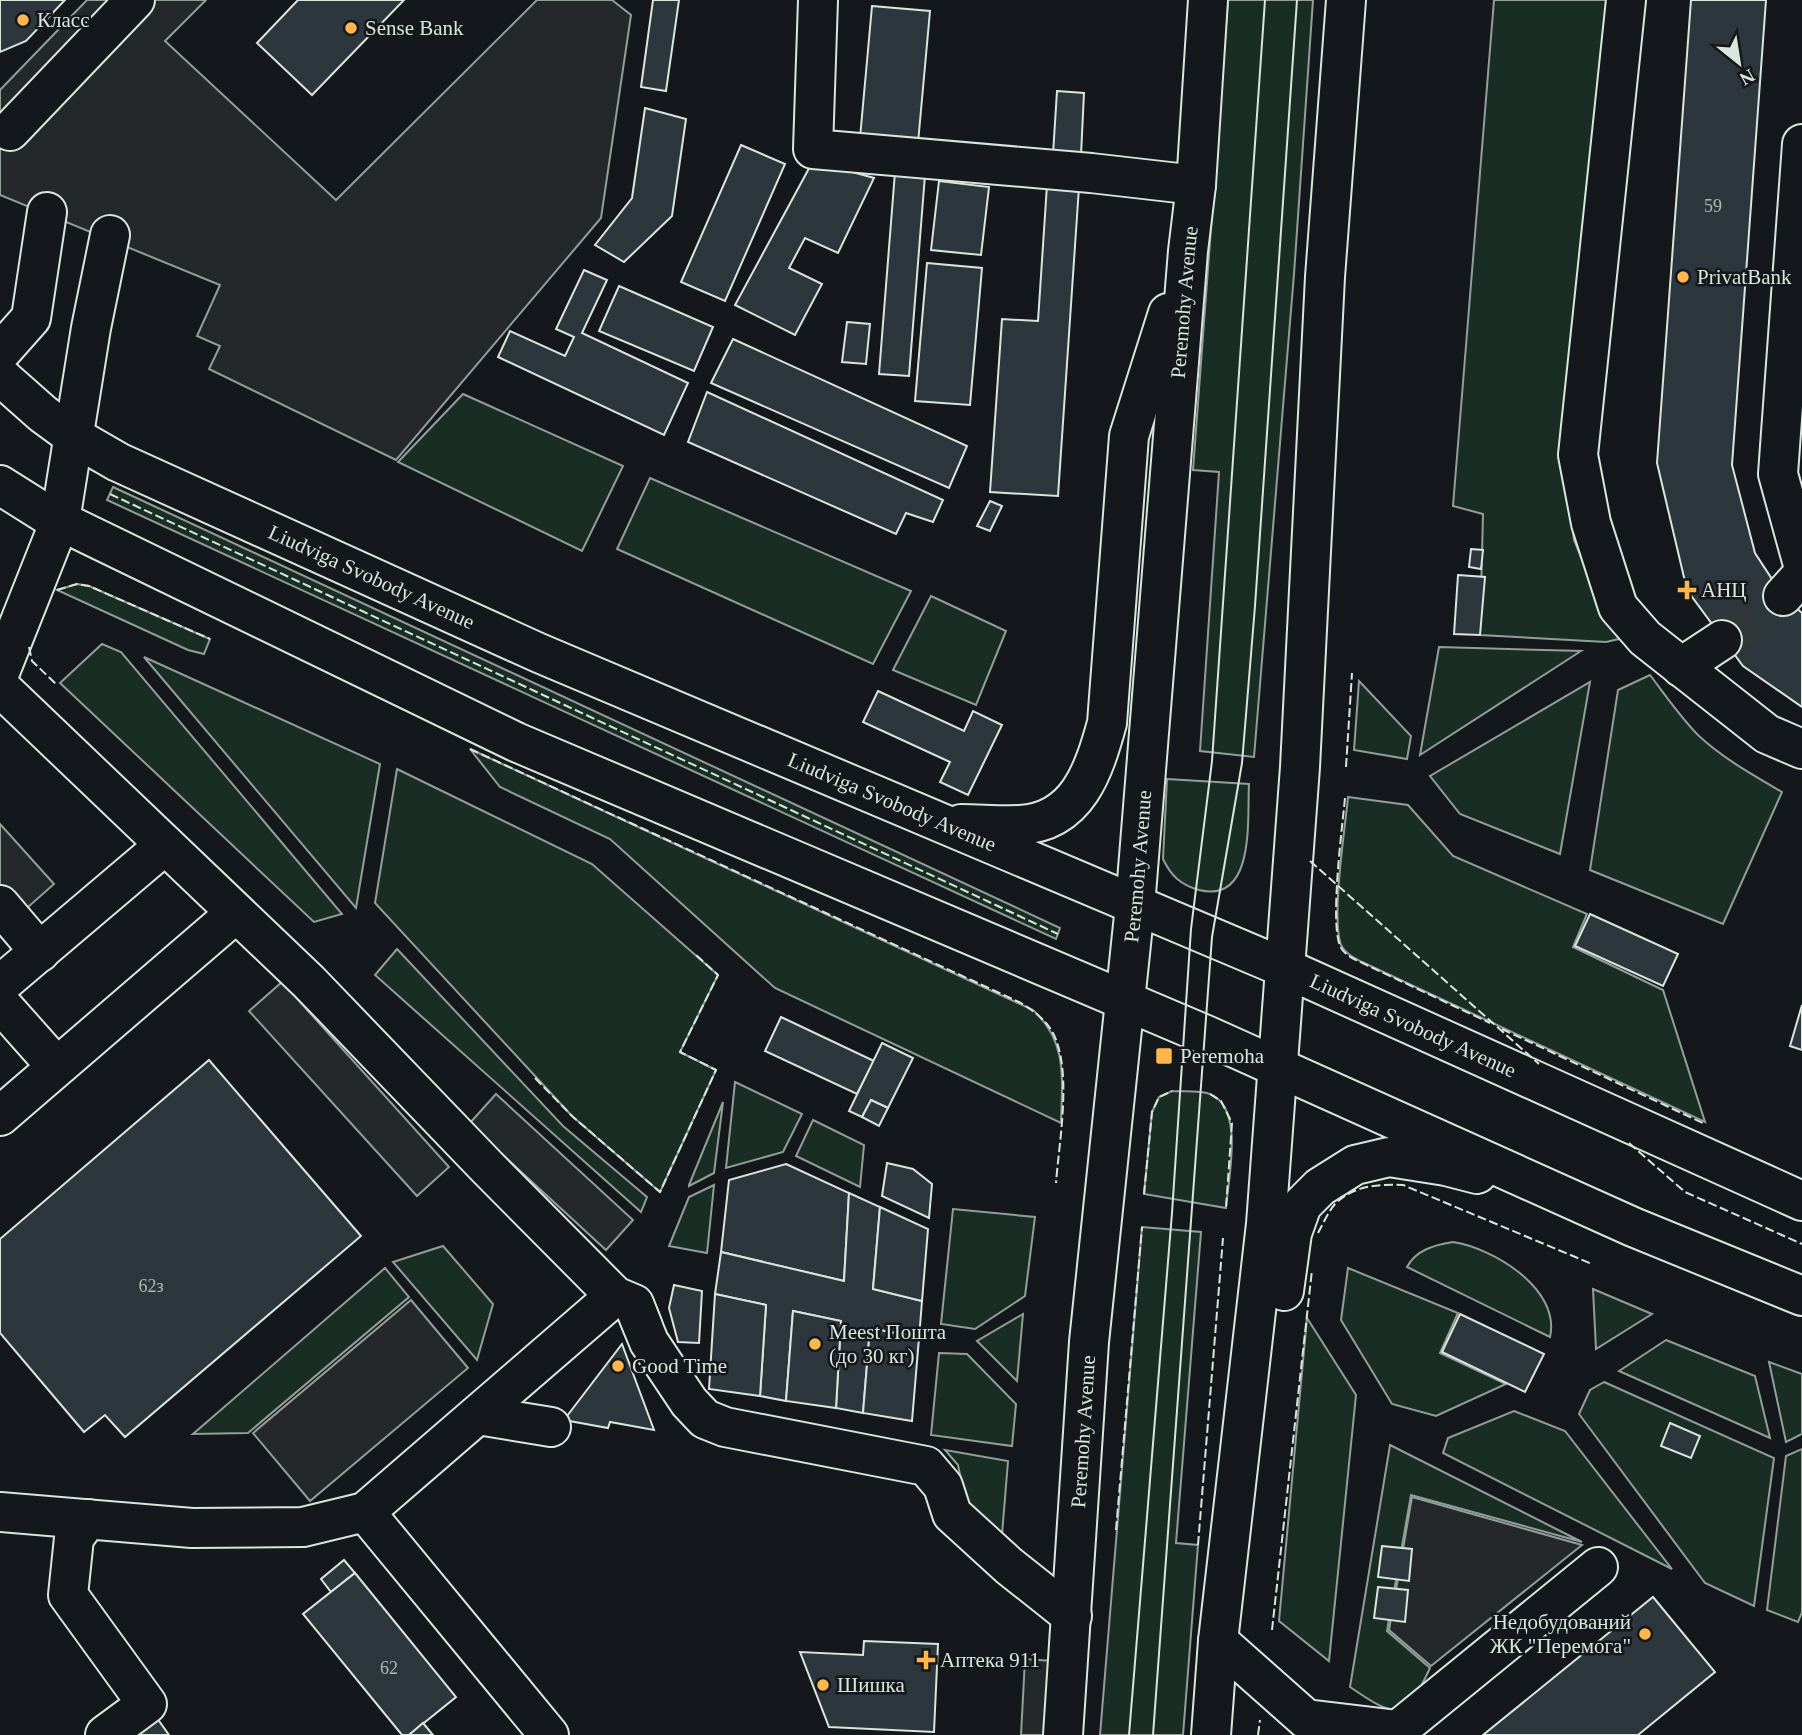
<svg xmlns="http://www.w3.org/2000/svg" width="1802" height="1735" viewBox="0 0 1802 1735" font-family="'Times New Roman',serif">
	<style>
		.green { fill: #1a2d24; stroke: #939e99; stroke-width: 2 }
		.parking { fill: #24282b; stroke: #939e99; stroke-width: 2 }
		.building { fill: #2c363c; stroke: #d8e6dc; stroke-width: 2 }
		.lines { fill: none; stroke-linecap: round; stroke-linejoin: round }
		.minor-tunnel { stroke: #313739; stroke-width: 38; stroke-dasharray: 38 19; stroke-linecap: butt }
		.minor-casing { stroke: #d8e6dc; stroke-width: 42 }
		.major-casing { stroke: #d8e6dc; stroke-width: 42 }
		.minor { stroke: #14181c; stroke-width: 38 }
		.major { stroke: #14181c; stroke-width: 38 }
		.tram { stroke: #d8e6dc; stroke-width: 2 }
		.fence { stroke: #d8e6dc; stroke-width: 2; stroke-dasharray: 9 3.5; stroke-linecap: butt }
		.poi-dot { fill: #ffb74d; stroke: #14181c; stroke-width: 2.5 }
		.labels { text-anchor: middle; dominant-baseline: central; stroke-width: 5; stroke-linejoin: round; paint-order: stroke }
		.number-label { font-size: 18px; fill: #adbab4 }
		.poi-label { font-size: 21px; fill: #d8e6dc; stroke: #14181c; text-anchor: start }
		.street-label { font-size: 21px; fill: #d8e6dc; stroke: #14181c }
	</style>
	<rect width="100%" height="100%" fill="#14181c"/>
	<g class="green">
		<path d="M1228,0H1313L1294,274L1254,757L1200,751L1219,472L1193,470Z"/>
		<path d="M1494,0H1614L1569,500L1574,540L1602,608L1623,638L1606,642L1480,635L1483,514L1453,506Z"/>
		<path d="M463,394L623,466L582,551L398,462Z"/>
		<path d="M650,478L911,591L873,664L617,549Z"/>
		<path d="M113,487L1060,928L1056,939L107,500Z"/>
		<path d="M77,584L89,586L210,639L204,654L188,650L57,590Z"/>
		<path d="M931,596L1006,631L976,705L893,670Z"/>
		<path d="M102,644L121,652L342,914L314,922L60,683Z"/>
		<path d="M1439,647L1581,651L1420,755Z"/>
		<path d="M144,657L380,764L356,908Z"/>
		<path d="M1650,675C1666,696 1681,718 1699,736C1724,759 1753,775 1782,792L1723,924L1590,870L1618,690Z"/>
		<path d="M1359,681L1411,736L1407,759L1354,750Z"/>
		<path d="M1590,682L1560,854L1460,814L1430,776Z"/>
		<path d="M470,749L1033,1010C1068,1042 1062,1079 1061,1123L775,988L610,839L500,787Z"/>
		<path d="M397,769L592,864L718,975L680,1052L716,1070L660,1192L572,1116L375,903Z"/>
		<path d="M1167,779L1249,784C1247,818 1256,904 1199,890C1181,885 1171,876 1163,859Z"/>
		<path d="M1348,797L1408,805L1453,856L1587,914L1573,947L1663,990L1705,1122L1362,962C1355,958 1345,954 1341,945C1331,918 1345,829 1348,797Z"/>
		<path d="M397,949L563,1126L647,1197L641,1212L375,975Z"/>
		<path d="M735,1082L802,1114L783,1152L726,1168Z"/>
		<path d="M1172,1091C1183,1092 1200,1090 1210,1094C1245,1108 1228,1179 1226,1208L1144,1194L1152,1112L1159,1097Z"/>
		<path d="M723,1102L714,1173L689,1186V1185Z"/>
		<path d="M813,1120L864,1145L860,1187L796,1156Z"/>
		<path d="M714,1185L707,1253L669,1246L689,1197Z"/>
		<path d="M953,1209L1035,1217L1025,1296L975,1329L941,1324Z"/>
		<path d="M1142,1227L1201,1232L1176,1543L1198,1545L1183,1735H1100Z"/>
		<path d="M1453,1242C1493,1248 1561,1289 1550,1337L1407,1267C1416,1250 1434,1245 1453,1242Z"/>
		<path d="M443,1246L493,1304L477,1360L393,1262Z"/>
		<path d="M385,1268L409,1297L248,1433L193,1434Z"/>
		<path d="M1348,1268L1458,1313L1440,1353L1506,1384L1436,1416L1392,1404L1341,1320Z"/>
		<path d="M1593,1289L1652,1314L1596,1349Z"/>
		<path d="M1023,1314L1017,1381L977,1341Z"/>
		<path d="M1307,1318L1356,1395L1329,1661L1279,1621Z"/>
		<path d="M1666,1340L1755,1376L1770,1438L1619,1371Z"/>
		<path d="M939,1353L967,1354L1016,1404L1012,1446L931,1435Z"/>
		<path d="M1769,1362L1802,1374V1434L1786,1442Z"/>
		<path d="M1604,1382L1774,1458L1754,1606L1705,1583L1579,1414L1590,1390Z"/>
		<path d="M1514,1411L1565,1431L1672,1569L1443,1453L1448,1438Z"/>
		<path d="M1390,1445L1582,1542L1411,1495L1387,1631L1430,1668C1405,1723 1394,1717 1350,1687Z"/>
		<path d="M1802,1449V1612L1798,1622L1767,1610L1786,1456Z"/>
		<path d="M945,1450L1008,1461L1002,1535L967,1508L958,1465Z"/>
	</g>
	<g class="parking">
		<path d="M87,0H206L165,41L336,200L537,0H612L631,15L601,218L396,460L209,369L220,346L197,336L220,285L0,195V90Z"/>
		<path d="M0,824L54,884L0,932Z"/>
		<path d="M282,982L449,1167L417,1196L249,1011Z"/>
		<path d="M496,1094L633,1220L606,1250L469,1124Z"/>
		<path d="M411,1300L468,1368L310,1501L253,1433Z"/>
		<path d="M1412,1497L1582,1545L1431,1666L1389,1630Z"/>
		<path d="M1025,1659L1053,1661L1048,1735H1021Z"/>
	</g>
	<g class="building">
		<path d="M0,0H65L26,41L0,52Z"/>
		<path d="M298,0H404L312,95L257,43Z"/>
		<path d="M653,0H679L666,91L641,87Z"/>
		<path d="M1691,0H1766L1732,465L1755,553L1783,596L1802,613V707L1743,666L1687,590L1657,463Z"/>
		<path d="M872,6L930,11L918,143L860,138Z"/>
		<path d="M1057,91L1084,93L1081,155L1053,154Z"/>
		<path d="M645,108L686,119L672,216L624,262L595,245L632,198Z"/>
		<path d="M741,145L785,164L725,301L681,282Z"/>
		<path d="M813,161L874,178L838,253L805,238L789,268L822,284L795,335L735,305Z"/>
		<path d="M895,172L925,175L909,376L879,374Z"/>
		<path d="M939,181L989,187L981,255L931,250Z"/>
		<path d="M1047,185L1079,187L1058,496L990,492L1002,319L1038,321Z"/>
		<path d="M927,263L982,268L970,405L915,401Z"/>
		<path d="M584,270L607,280L582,333L688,383L664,435L498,357L510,331L565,356L574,337L556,329Z"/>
		<path d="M619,286L713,327L694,371L599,331Z"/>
		<path d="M847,322L870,324L866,364L842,362Z"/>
		<path d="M733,339L967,446L949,488L711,383Z"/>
		<path d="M707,392L943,500L933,522L906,513L896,534L688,442Z"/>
		<path d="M990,501L1002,506L990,531L977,526Z"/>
		<path d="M1471,549L1483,550L1481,569L1469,567Z"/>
		<path d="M1458,575L1485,577L1480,635L1454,634Z"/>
		<path d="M878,691L964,731L973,711L1002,725L968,795L940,782L950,762L863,722Z"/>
		<path d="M1590,914L1678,954L1663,986L1575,946Z"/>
		<path d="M1802,1005V1050L1790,1046Z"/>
		<path d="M781,1017L874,1061L857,1094L765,1051Z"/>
		<path d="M882,1043L913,1058L888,1108L871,1100L862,1117L849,1111Z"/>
		<path d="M209,1060L361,1236L125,1437L105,1415L84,1432L0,1333V1239Z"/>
		<path d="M871,1100L888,1108L879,1126L862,1117Z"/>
		<path d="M887,1163L913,1169L932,1184L929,1218L882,1196Z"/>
		<path d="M786,1164L849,1193L844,1281L721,1252L729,1180Z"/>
		<path d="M849,1193L880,1207L873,1289L922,1301L919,1338L870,1328L863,1413L836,1408L841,1321L793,1311L786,1401L760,1396L766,1305L715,1294L721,1252L844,1281Z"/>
		<path d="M880,1207L928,1229L922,1301L873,1289Z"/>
		<path d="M674,1285L702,1291L699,1343L678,1342L669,1308Z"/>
		<path d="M715,1294L766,1305L760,1396L709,1389Z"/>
		<path d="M793,1311L841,1321L836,1408L786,1401Z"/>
		<path d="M1460,1314L1544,1354L1525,1392L1442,1352Z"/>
		<path d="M870,1328L919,1338L912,1421L863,1413Z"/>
		<path d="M622,1344L654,1430L610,1422L608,1428L564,1420Z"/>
		<path d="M1670,1423L1700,1436L1691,1458L1661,1446Z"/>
		<path d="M1382,1546L1412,1549L1409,1581L1378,1577Z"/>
		<path d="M344,1560L355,1573L331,1592L321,1579Z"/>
		<path d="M355,1573L456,1697L409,1735H402L303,1614Z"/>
		<path d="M1378,1587L1408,1590L1405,1622L1374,1618Z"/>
		<path d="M1653,1597L1715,1672L1638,1735H1483Z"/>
		<path d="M864,1641L938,1644L934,1732L829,1727L800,1652L863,1655Z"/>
		<path d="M157,1718L169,1735H134Z"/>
		<path d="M423,1723L433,1735H409Z"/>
	</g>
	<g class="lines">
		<path class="minor-tunnel" d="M1722,640L1783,596"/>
		<defs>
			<g id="minor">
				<path d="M818,0L813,149L1091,173L1196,185"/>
				<path d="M1626,0L1578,455L1591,523L1618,607L1645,638L1767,734L1802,749"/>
				<path d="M10,131L135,0"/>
				<path d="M1802,144L1778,474L1802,561"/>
				<path d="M0,353L31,318L47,212"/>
				<path d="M1783,596L1802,575"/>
				<path d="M1681,667L1722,640"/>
				<path d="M0,672L60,521L91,328L110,235"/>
				<path d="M0,687L309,982L487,1167L615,1296L634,1304L643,1327"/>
				<path d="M0,905L40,952"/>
				<path d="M0,985L165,845"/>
				<path d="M0,1003L56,1066"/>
				<path d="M0,1116L236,913"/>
				<path d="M634,1305L649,1342L689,1402L705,1419L725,1427L926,1466L943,1486L952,1514L1009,1566L1072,1616"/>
				<path d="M478,1415L551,1427"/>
				<path d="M0,1512L192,1528L303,1527L365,1512L615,1296"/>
				<path d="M365,1512L549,1735"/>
				<path d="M88,1519L74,1538L68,1595L147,1704L105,1735"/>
				<path d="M1218,1641L1306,1719L1398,1730L1402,1735"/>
				<path d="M1398,1730L1598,1567"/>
			</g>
			<g id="major">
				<path id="s1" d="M0,376L43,414L73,436L118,462L539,653L1285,968L1802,1201"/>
				<path d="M0,485L46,514L516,742L1206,1035L1633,1227L1802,1296"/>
				<path d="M961,824C980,824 1001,826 1020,825C1078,822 1094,770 1107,723L1129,436L1168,313"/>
				<path d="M1284,1291L1292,1233L1302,1205L1320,1187L1355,1165L1389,1157L1446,1166L1477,1174"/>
				<path id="s2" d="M1063,1735L1089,1342L1135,906L1188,251L1196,185L1208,0"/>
				<path d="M1211,1735L1218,1641L1266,1224L1300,767L1325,277L1346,0"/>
			</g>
		</defs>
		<use href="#minor" class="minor-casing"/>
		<use href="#major" class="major-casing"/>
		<use href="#minor" class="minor"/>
		<use href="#major" class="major"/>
		<g class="tram">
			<path d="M1129,1735L1172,1213L1191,929L1212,761L1265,0"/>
			<path d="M1153,1735L1212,937L1242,763L1255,606L1297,0"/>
		</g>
		<g class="fence">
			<path d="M110,494L1058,934"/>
			<path d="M57,590L77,584L89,586L210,639"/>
			<path d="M29,647L32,661L57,685"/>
			<path d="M470,749L1021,1003C1032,1010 1042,1017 1050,1028C1074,1064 1059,1141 1056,1183"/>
			<path d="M1346,767L1352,673"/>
			<path d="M1345,798C1342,829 1330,921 1340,946C1343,953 1350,957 1356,960L1490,1023"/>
			<path d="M1310,861L1539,1064"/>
			<path d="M1502,1029L1705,1124"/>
			<path d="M535,1078L572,1116L660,1192L716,1070L680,1052L718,975L695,954"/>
			<path d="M1210,1094L1221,1101L1232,1123L1226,1208"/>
			<path d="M1629,1143L1685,1192L1802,1244"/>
			<path d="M1144,1194L1152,1112L1159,1097L1172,1091"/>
			<path d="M1318,1233C1323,1224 1328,1212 1335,1204C1354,1185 1379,1184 1403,1185L1592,1264"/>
			<path d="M1116,1530L1142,1227"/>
			<path d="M1198,1545L1223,1238"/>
			<path d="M1272,1630L1312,1270"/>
			<path d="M1258,1735L1260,1720"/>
		</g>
	</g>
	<g class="poi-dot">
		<circle cx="23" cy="20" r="7"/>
		<circle cx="351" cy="28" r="7"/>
		<circle cx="1683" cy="277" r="7"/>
		<path d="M1683.5 579.5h7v7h7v7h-7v7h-7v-7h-7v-7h7z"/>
		<rect x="1155" y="1047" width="18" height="18" rx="3.5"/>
		<circle cx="815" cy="1344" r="7"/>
		<circle cx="618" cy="1366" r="7"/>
		<circle cx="1645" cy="1634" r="7"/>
		<path d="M922.5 1649.5h7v7h7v7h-7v7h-7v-7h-7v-7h7z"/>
		<circle cx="823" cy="1685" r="7"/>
	</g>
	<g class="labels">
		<g class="number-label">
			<text x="1713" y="206">59</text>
			<text x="151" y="1286">62з</text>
			<text x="389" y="1668">62</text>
		</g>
		<g class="poi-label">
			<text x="37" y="20">Класс</text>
			<text x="365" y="28">Sense Bank</text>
			<text x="1697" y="277">PrivatBank</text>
			<text x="1701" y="590">АНЦ</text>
			<text x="1180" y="1056">Peremoha</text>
			<text x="829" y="1332">Meest Пошта<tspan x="829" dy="24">(до 30 кг)</tspan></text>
			<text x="632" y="1366">Good Time</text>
			<text x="1631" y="1622" text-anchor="end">Недобудований<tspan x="1631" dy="24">ЖК "Перемога"</tspan></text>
			<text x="940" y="1660">Аптека 911</text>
			<text x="837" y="1685">Шишка</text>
		</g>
		<g class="street-label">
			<text stroke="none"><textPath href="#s2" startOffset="1438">Peremohy Avenue</textPath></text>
			<text stroke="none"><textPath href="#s1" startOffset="425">Liudviga Svobody Avenue</textPath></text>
			<text stroke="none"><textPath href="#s1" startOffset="992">Liudviga Svobody Avenue</textPath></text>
			<text stroke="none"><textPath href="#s2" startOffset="872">Peremohy Avenue</textPath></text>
			<text stroke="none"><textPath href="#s1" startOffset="1559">Liudviga Svobody Avenue</textPath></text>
			<text stroke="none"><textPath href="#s2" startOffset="304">Peremohy Avenue</textPath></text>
		</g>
	</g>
	<g transform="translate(1739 63) rotate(150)" stroke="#14181c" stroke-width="5" paint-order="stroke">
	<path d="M0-5L12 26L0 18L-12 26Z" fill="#d8e6dc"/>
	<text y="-10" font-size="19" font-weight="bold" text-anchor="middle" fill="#d8e6dc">N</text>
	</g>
</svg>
